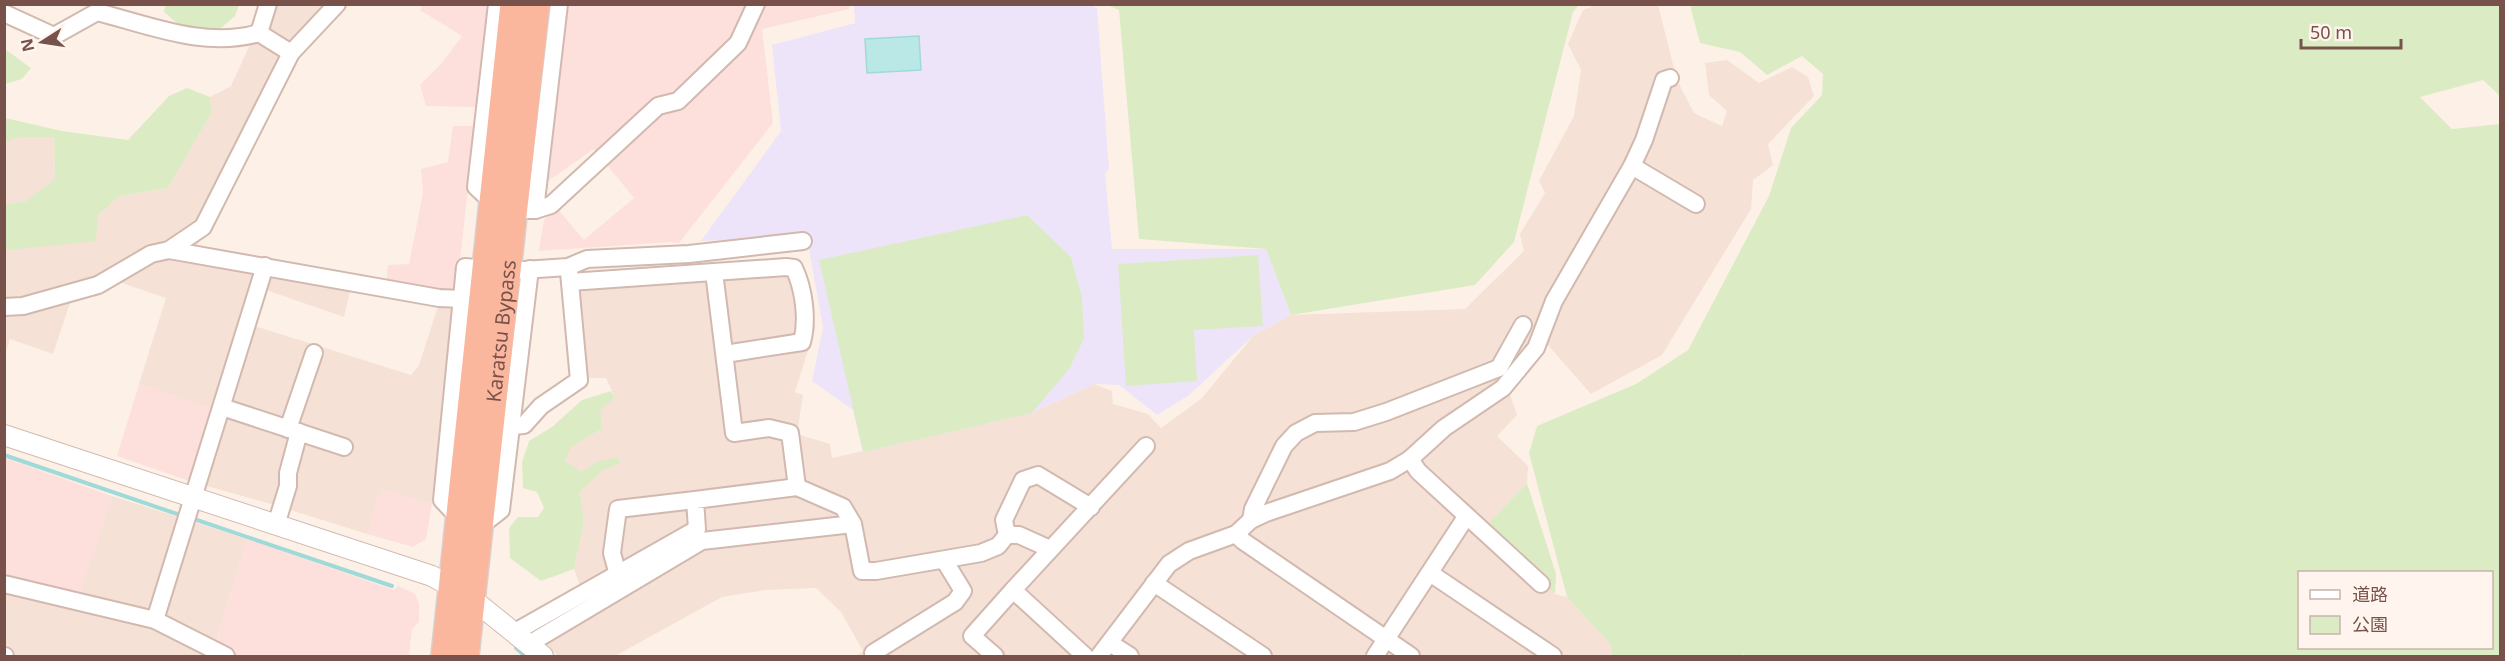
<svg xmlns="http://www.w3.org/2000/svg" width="2505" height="661" viewBox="0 0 2505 661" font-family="'Noto Sans','Noto Sans JP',sans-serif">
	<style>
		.residential { fill: #f5e1d5 }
		.commercial { fill: #fddfdb }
		.education { fill: #eee4fa }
		.green { fill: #dbecc5; fill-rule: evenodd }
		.water { fill: #bae8e6; stroke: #a0dad8; stroke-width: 1.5 }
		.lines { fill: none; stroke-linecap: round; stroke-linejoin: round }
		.stream { stroke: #a0dad8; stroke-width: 4 }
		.minor-casing { stroke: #d2b9af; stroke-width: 20 }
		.tertiary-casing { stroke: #d2b9af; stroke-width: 22 }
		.trunk-casing { stroke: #d9cfcc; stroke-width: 30 }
		.minor { stroke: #fff; stroke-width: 16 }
		.tertiary { stroke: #fff; stroke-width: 20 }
		.trunk { stroke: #fbb69e; stroke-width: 27 }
		.labels { text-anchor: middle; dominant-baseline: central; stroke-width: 6; stroke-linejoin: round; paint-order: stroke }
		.street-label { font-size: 20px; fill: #78524a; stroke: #fff5ee }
	</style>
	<rect width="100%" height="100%" fill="#fdf1e7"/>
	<g class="residential">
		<path d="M263,5H343L295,57L212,226L193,250L353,278L344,317L263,289L252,325L411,375L419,365L442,294L456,295L432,504L381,489L367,534L271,504L192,482L215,410L139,384L166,298L122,283H115L89,296L71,300L53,354L10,339L5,355V249L8,250L36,246L98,215L119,196L168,188L212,112L210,97L231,86L251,42Z"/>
		<path d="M1596,5H1658L1677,80L1694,113L1722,126L1727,111L1709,95L1705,63L1727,60L1759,83L1792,67L1808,77L1814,96L1768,144L1773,165L1753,180L1751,209L1662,355L1591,394L1548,345L1508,389L1517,415L1497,436L1528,466L1527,483L1487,525L1555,594L1567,597L1612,646V656H855L863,651L841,612L816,588L765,590L722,597L615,656H558L544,642L531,617L581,589L574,569L584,522L580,492L603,470L581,473L565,461L571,447L602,429L599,410L615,397L606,378H575L563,283L587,274L800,261L815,328L795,392L803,395L797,434L830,444L832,458L1032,413L1094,384L1112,391L1113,404L1148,414L1161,428L1201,399L1254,335L1291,315L1465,309L1524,251L1520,234L1545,193L1539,181L1574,116L1581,70L1568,44L1583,10Z"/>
		<path d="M54,136L55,179L26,201L5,204L4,142L20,137Z"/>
		<path d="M112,496L247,539L215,645L238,656H5V578L79,595Z"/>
	</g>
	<g class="commercial">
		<path d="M423,5H487L475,107L426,106L420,85L441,64L462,36L420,10Z"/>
		<path d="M568,5H849V9L762,29L773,123L679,243L671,242L539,251L544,220L557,208L584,240L634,198L594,149L548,181Z"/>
		<path d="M453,126H475L456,295L386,283L388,265L409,264L423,193L421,169L448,162Z"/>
		<path d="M139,384L216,410L192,482L117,456Z"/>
		<path d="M5,458L112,496L79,596L5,578Z"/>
		<path d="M381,489L432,504L426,539L413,547L367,534Z"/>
		<path d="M247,539L394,590L398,586L415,594L419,604V622L412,629L409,656H238L215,646Z"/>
	</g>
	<path class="education" d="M854,5H1090L1097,8L1109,169L1105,174L1112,249H1266L1291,315L1254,335L1188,396L1157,415L1119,385L1094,384L1032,413L863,452L853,410L812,381L823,327L806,233L760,239L701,241L781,131L772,45L855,23Z"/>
	<g class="green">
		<path d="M165,5H239L235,16L215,33L185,30L164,12Z"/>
		<path d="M1107,5H1579L1573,12L1514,242L1475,285L1291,315L1266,249L1139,239L1119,10Z"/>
		<path d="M1690,5H2500V96L2483,80L2420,97L2452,129L2500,124V656H1748L1743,654L1740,656H1612V646L1567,597L1529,453L1537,426L1636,384L1688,350L1769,196L1791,128L1822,95L1823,74L1802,56L1767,75L1740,52L1700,43ZM2492,572V648H2300V572Z"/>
		<path d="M5,49L31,68L22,79L5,84Z"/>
		<path d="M187,88L210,97L212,112L168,188L119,196L98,215L96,241L8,250L5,249V204L26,201L55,179L54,137H20L5,142V118L62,131L128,140L169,96Z"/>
		<path d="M1027,215L1071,257L1082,297L1084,339L1069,369L1032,413L863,452L819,260Z"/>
		<path d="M1258,255L1263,326L1194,330L1197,381L1126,386L1118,264Z"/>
		<path d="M611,391L615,397L600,410L602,429L571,447L565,461L581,472L596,462L618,457L620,463L603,470L580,492L584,522L574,569L541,581L510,558L509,528L518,517H538L544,508L537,492L523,488L522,462L529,441L552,427L582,400Z"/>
		<path d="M1527,483L1556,574L1555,594L1487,525Z"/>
	</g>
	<path class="water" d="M919,36L921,70L867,73L865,39Z"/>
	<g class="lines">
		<g class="stream">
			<path d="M4,455L183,516"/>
			<path d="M191,518L392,586"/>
			<path d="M516,648L525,656"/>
		</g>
		<defs>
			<g id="minor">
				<path d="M4,13L54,36L97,12C149,25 205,49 259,33L291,53"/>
				<path d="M259,33L268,4"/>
				<path d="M1632,166L1696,204"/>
				<path d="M492,202L476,187L497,4"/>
				<path d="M526,210H535L559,4"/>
				<path d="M535,210L551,205L658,106L678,101L738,43L756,4"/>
				<path d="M169,250L439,298L463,299"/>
				<path d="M714,272L734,433L769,428L790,433L797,487"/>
				<path d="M570,282L786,267L794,268C804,289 808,320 802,342L725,354"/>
				<path d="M4,307L23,306L98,285L151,254L169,250L203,227L291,53L337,4"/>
				<path d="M222,407L344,447"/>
				<path d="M513,426L524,425L541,406L579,380L569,272"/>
				<path d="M288,429L314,353"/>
				<path d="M1410,459L1418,471L1541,584"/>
				<path d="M460,519L442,500L465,267L507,271L568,267L587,259L689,254L803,241"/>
				<path d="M1251,520L1253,509L1284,446L1296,433L1315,423L1354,422L1386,412L1499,368L1523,325"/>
				<path d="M276,525L288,486V473L299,432"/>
				<path d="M479,527L501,510L530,269"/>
				<path d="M1236,534L1243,541L1411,656"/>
				<path d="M1007,535L1004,520L1023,480L1038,475L1091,507"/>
				<path d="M1430,573L1553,656"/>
				<path d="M618,575L612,553L618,509L695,500"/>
				<path d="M1154,583L1263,656"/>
				<path d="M4,584L155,620L226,656"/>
				<path d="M155,620L265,266"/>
				<path d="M515,632L697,529L695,500L797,487L843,507L853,524L862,571H876L981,553L998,546L1007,535H1019L1050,549"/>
				<path d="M1110,643L1130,656"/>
				<path d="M529,644L702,541L853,524"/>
				<path d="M873,653L955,602L963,591L944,560"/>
				<path d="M4,656H5"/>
				<path d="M995,656L972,636L1013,590"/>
				<path d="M1085,656L1013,590L1146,446"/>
				<path d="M1099,656L1169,564L1189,551L1236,534L1251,520L1266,513L1390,471L1410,459L1444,428L1503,388L1536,348L1554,301L1632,166L1644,140L1664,80L1670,78"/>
				<path d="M1375,656L1466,517"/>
			</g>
			<path id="tertiary" d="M4,435L432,576L471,598L543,656"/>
			<g id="trunk">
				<path d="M445,656L514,4"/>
				<path id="s1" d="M465,656L536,4"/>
			</g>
		</defs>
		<use href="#minor" class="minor-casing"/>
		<use href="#tertiary" class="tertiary-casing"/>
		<use href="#trunk" class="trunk-casing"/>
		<use href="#minor" class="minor"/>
		<use href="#tertiary" class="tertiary"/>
		<use href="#trunk" class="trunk"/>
	</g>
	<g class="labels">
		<g class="street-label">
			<text stroke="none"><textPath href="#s1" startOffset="327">Karatsu Bypass</textPath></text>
		</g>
	</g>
	<rect width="2505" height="661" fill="none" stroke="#78524a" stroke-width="12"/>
	<rect x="2298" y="571" width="195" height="78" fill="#fff5ee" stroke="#c9b4ac" stroke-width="1.5"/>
	<rect x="2310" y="590" width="30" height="9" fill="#ffffff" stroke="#c9b4ac" stroke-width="1.5"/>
	<text x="2352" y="601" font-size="18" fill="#78524a">道路</text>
	<rect x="2310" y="616" width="30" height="18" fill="#dbecc5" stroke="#c9b4ac" stroke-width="1.5"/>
	<text x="2352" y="631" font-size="18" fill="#78524a">公園</text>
	<g transform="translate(42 42) rotate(258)" stroke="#fff5ee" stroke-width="4.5" paint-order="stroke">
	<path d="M0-4.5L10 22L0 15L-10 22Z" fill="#78524a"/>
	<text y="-9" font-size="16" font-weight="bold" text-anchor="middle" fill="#78524a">N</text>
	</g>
	<path d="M2301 39v9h100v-9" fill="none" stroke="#78524a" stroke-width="3"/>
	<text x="2310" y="39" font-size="18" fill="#78524a" stroke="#fff5ee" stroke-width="4.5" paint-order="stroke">50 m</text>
</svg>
